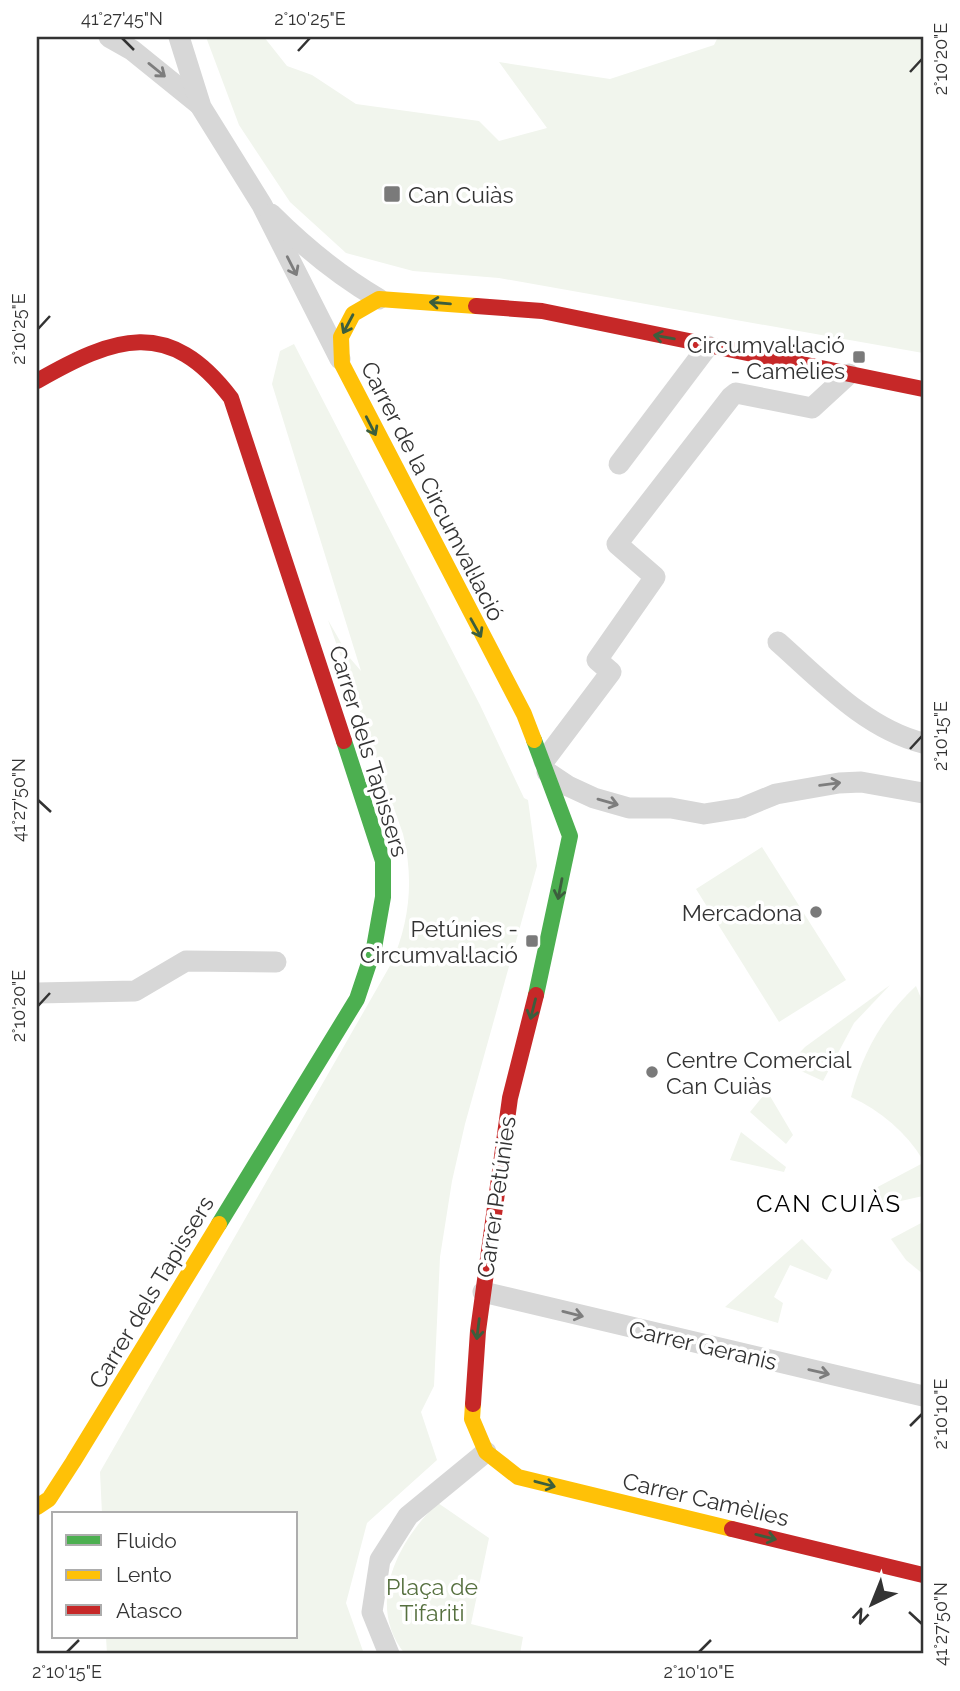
<svg xmlns="http://www.w3.org/2000/svg" width="960" height="1691" viewBox="0 0 960 1691" font-family="Raleway,sans-serif">
	<style>
		.green { fill: #f1f5ed }
		.lines { fill: none; stroke-linecap: round; stroke-linejoin: round }
		.street { stroke: #d7d7d7; stroke-width: 21 }
		.fast { stroke: #4caf50; stroke-width: 16 }
		.slow { stroke: #ffc107; stroke-width: 16 }
		.jam { stroke: #c62828; stroke-width: 16 }
		.oneway { stroke: #7d7d7d }
		.oneway2 { stroke: #3c5e3d }
		.ticks { fill: none; stroke: #333; stroke-width: 2.5 }
		.poi-dot { fill: #7a7a7a; stroke: #fff; stroke-width: 2.5 }
		.labels { text-anchor: middle; dominant-baseline: central; stroke-width: 7; stroke-linejoin: round; paint-order: stroke }
		.poi-label { font-size: 23px; fill: #333; stroke: #fff; text-anchor: end }
		.street-label { font-size: 23px; fill: #333; stroke: #fff }
		.park-label { font-size: 23px; fill: #56703f; stroke: #fff }
		.neighbourhood-label { font-size: 24px; letter-spacing: 2px; fill: #000; stroke: #fff }
		.neatline { fill: none; stroke: #333; stroke-width: 2.5 }
		.ticks-label { font-size: 18px; text-anchor: middle; fill: #333 }
	</style>
	<rect width="100%" height="100%" fill="#fff"/>
	<g class="green">
		<path d="M206,37H264L287,66L312,75L356,104L479,121L499,141L547,128L499,62L610,79L714,45L718,37H923V353L499,278L413,271L346,253L290,202L239,125Z"/>
		<path d="M294,344L480,705L524,798L528,800L537,866L465,1124L452,1181L440,1257L434,1386L421,1412L437,1460L367,1523L346,1603L364,1654H107L106,1637H296V1514H102L100,1472L391,964C410,922 414,879 403,834L328,620L349,657L361,671L272,384L280,351Z"/>
		<path d="M762,847L846,980L779,1022L696,889Z"/>
		<path d="M890,985L854,1023L823,1081L788,1065L805,1047Z"/>
		<path d="M916,986L923,1003V1160C906,1132 881,1111 851,1097C863,1052 882,1018 916,986Z"/>
		<path d="M767,1091L793,1135L786,1144L750,1112Z"/>
		<path d="M741,1132L786,1167L784,1172L730,1160Z"/>
		<path d="M923,1163V1196L874,1207L870,1191Z"/>
		<path d="M923,1222V1274L906,1260L891,1239Z"/>
		<path d="M802,1239L832,1270L827,1280L790,1265L774,1297L783,1303L778,1323L725,1307Z"/>
		<path d="M438,1503L489,1538L471,1624L523,1637L520,1654H405C365,1605 398,1540 438,1503Z"/>
	</g>
	<g class="lines">
		<g class="street">
			<path d="M109,37L132,50L200,105"/>
			<path d="M179,37L201,107L262,205L340,359"/>
			<path d="M271,214C305,248 338,275 379,299"/>
			<path d="M619,464L708,346"/>
			<path d="M778,642C821,680 866,729 923,743"/>
			<path d="M544,761L611,672L597,660L655,577L617,544L731,397L736,393L812,408L849,374"/>
			<path d="M547,772L568,786L594,798L629,808H671L704,814L742,808L776,794L839,783L861,782L923,793"/>
			<path d="M37,993L135,991L186,961L276,962"/>
			<path d="M483,1292L923,1396"/>
			<path d="M389,1654L372,1612L380,1560L408,1516L486,1452"/>
		</g>
		<g class="fast">
			<path d="M534,740L570,836L536,995"/>
			<path d="M219,1224L357,999L374,948L383,897V861L344,741"/>
		</g>
		<g class="slow">
			<path d="M476,306L379,299L353,314L341,337L342,364L524,714L534,740"/>
			<path d="M473,1404L472,1419L486,1452L518,1477L732,1529"/>
			<path d="M37,1507L49,1499L73,1462L219,1224"/>
		</g>
		<g class="jam">
			<path d="M476,306L542,311L923,389"/>
			<path d="M37,381C114,337 169,316 231,398L344,741"/>
			<path d="M473,1404L478,1331L510,1098L536,995"/>
			<path d="M732,1529L923,1575"/>
		</g>
	</g>
	<defs><path id="oneway-shaft" d="M-6 0H5M1.5-3L5.5 0L1.5 3" fill="none" stroke-width="1.6" stroke-linecap="round" stroke-linejoin="round" transform="scale(1.75)"/></defs>
	<g class="oneway">
		<use href="#oneway-shaft" transform="translate(157 70) rotate(39)"/>
		<use href="#oneway-shaft" transform="translate(292 266) rotate(63)"/>
		<use href="#oneway-shaft" transform="translate(830 784) rotate(-7)"/>
		<use href="#oneway-shaft" transform="translate(608 802) rotate(16)"/>
		<use href="#oneway-shaft" transform="translate(573 1314) rotate(14)"/>
		<use href="#oneway-shaft" transform="translate(819 1372) rotate(13)"/>
	</g>
	<g class="oneway2">
		<use href="#oneway-shaft" transform="translate(440 303) rotate(-175)"/>
		<use href="#oneway-shaft" transform="translate(348 324) rotate(118)"/>
		<use href="#oneway-shaft" transform="translate(664 337) rotate(-170)"/>
		<use href="#oneway-shaft" transform="translate(371 426) rotate(63)"/>
		<use href="#oneway-shaft" transform="translate(476 628) rotate(61)"/>
		<use href="#oneway-shaft" transform="translate(560 889) rotate(101)"/>
		<use href="#oneway-shaft" transform="translate(533 1009) rotate(104)"/>
		<use href="#oneway-shaft" transform="translate(478 1329) rotate(97)"/>
		<use href="#oneway-shaft" transform="translate(545 1484) rotate(15)"/>
		<use href="#oneway-shaft" transform="translate(766 1537) rotate(14)"/>
	</g>
	<path class="ticks" d="M122,38L134,50M298,51L310,38M910,72L922,59M38,329L50,316M910,749L922,736M38,800L51,812M38,1006L50,993M910,1426L922,1414M909,1612L922,1624M67,1652L79,1640M699,1652L711,1640"/>
	<g class="poi-dot">
		<rect x="383" y="185" width="18" height="18" rx="3.5"/>
		<rect x="852" y="350" width="14" height="14" rx="3.5"/>
		<circle cx="816" cy="912" r="7"/>
		<rect x="525" y="934" width="14" height="14" rx="3.5"/>
		<circle cx="652" cy="1072" r="7"/>
	</g>
	<g class="labels">
		<g class="poi-label">
			<text x="408" y="194" text-anchor="start">Can Cuiàs</text>
			<text x="845" y="344">Circumval·lació<tspan x="845" dy="26">- Camèlies</tspan></text>
			<text x="802" y="912">Mercadona</text>
			<text x="518" y="928">Petúnies -<tspan x="518" dy="26">Circumval·lació</tspan></text>
			<text x="666" y="1059" text-anchor="start">Centre Comercial<tspan x="666" dy="26">Can Cuiàs</tspan></text>
		</g>
		<g class="street-label">
			<text transform="translate(433 491) rotate(63)">Carrer de la Circumval·lació</text>
			<text transform="translate(369 751) rotate(73)">Carrer dels Tapissers</text>
			<text transform="translate(496 1197) rotate(-82)">Carrer Petúnies</text>
			<text transform="translate(151 1292) rotate(-59)">Carrer dels Tapissers</text>
			<text transform="translate(703 1345) rotate(13)">Carrer Geranis</text>
			<text transform="translate(706 1499) rotate(13)">Carrer Camèlies</text>
		</g>
		<g class="park-label">
			<text x="432" y="1586">Plaça de<tspan x="432" dy="26">Tifariti</tspan></text>
		</g>
		<g class="neighbourhood-label">
			<text x="829" y="1203">CAN CUIÀS</text>
		</g>
	</g>
	<rect width="960" height="1691" fill="none" stroke="#ffffff" stroke-width="77"/>
	<rect x="52" y="1512" width="245" height="126" fill="#ffffff" stroke="#adadad" stroke-width="2"/>
	<rect x="66" y="1535" width="35" height="10" fill="#4caf50" stroke="#adadad" stroke-width="2"/>
	<text x="116" y="1548" font-size="21" fill="#333333">Fluido</text>
	<rect x="66" y="1570" width="35" height="10" fill="#ffc107" stroke="#adadad" stroke-width="2"/>
	<text x="116" y="1582" font-size="21" fill="#333333">Lento</text>
	<rect x="66" y="1605" width="35" height="10" fill="#c62828" stroke="#adadad" stroke-width="2"/>
	<text x="116" y="1618" font-size="21" fill="#333333">Atasco</text>
	<g transform="translate(872 1604) rotate(223)" stroke="#ffffff" stroke-width="5" paint-order="stroke">
	<path d="M0-5L12 26L0 18L-12 26Z" fill="#333333"/>
	<text y="-10" font-size="19" font-weight="bold" text-anchor="middle" fill="#333333">N</text>
	</g>
	<rect x="38" y="38" width="884" height="1614" class="neatline"/>
	<g class="ticks-label">
		<text x="122" y="25">41°27'45"N</text>
		<text x="310" y="25">2°10'25"E</text>
		<text transform="translate(941 59) rotate(-90)" y="6">2°10'20"E</text>
		<text transform="translate(19 329) rotate(-90)" y="6">2°10'25"E</text>
		<text transform="translate(941 736) rotate(-90)" y="6">2°10'15"E</text>
		<text transform="translate(19 800) rotate(-90)" y="6">41°27'50"N</text>
		<text transform="translate(19 1006) rotate(-90)" y="6">2°10'20"E</text>
		<text transform="translate(941 1414) rotate(-90)" y="6">2°10'10"E</text>
		<text transform="translate(941 1624) rotate(-90)" y="6">41°27'50"N</text>
		<text x="67" y="1678">2°10'15"E</text>
		<text x="699" y="1678">2°10'10"E</text>
	</g>
</svg>
